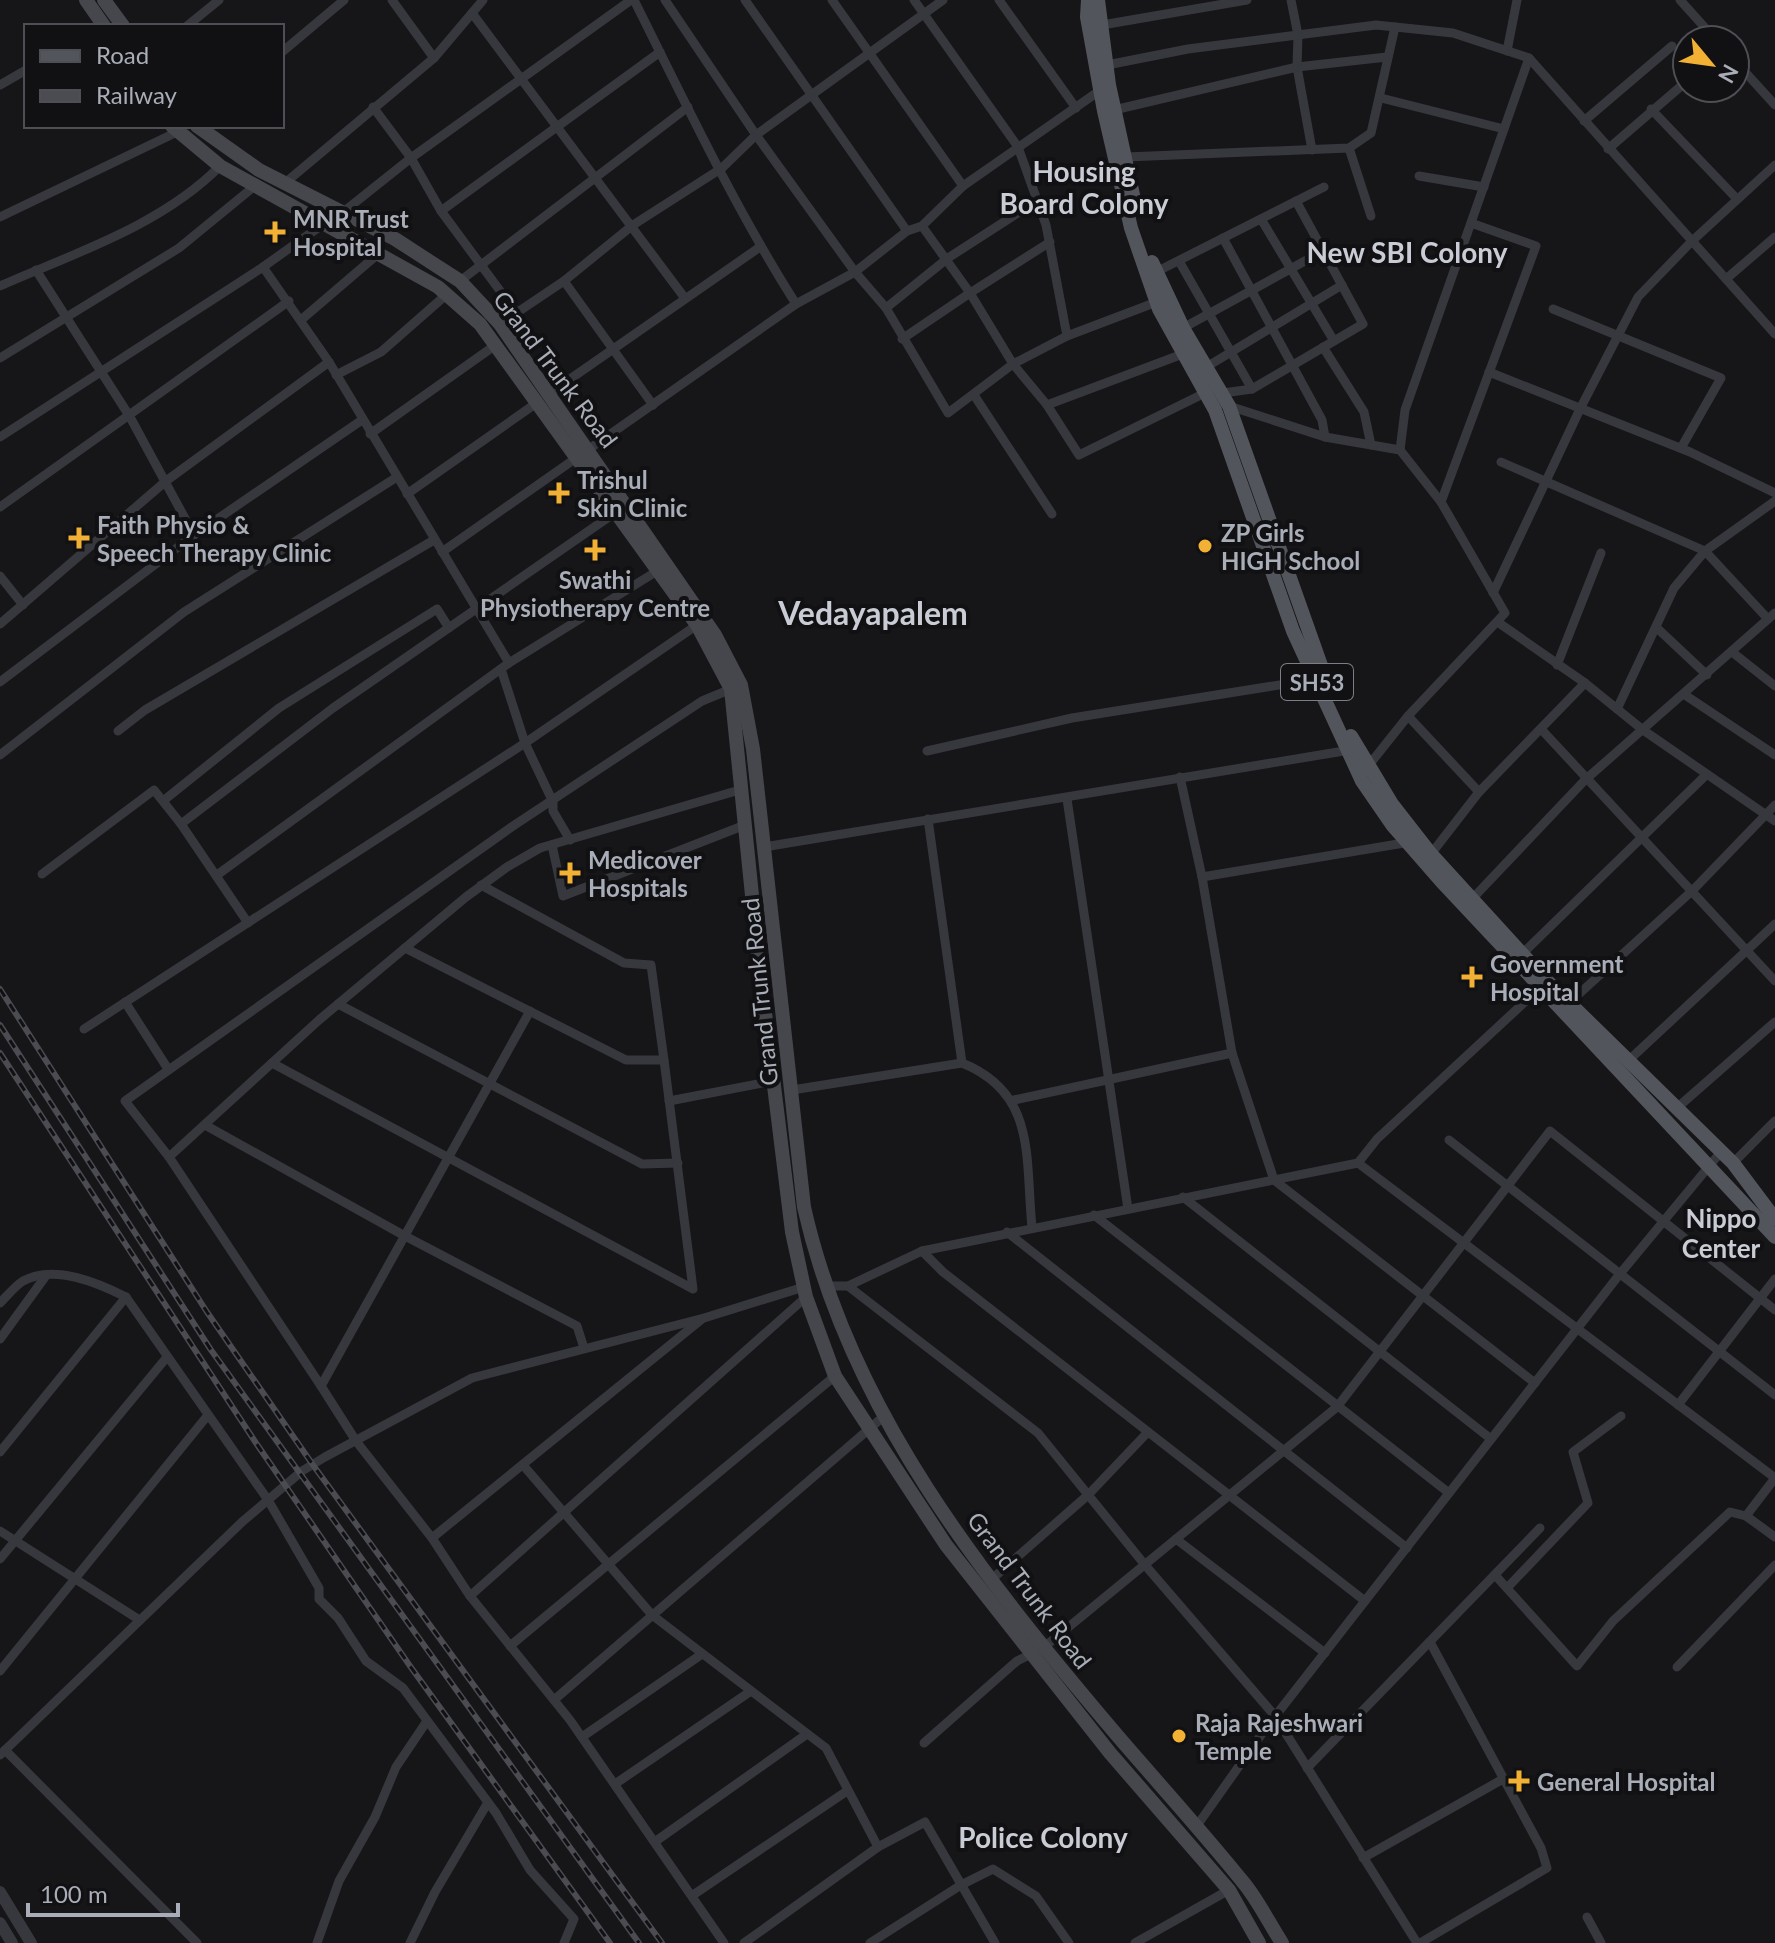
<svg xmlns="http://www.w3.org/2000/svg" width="1775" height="1943" viewBox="0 0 1775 1943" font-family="Lato,sans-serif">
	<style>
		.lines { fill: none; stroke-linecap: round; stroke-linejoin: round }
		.minor { stroke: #37383d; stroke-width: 9 }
		.tertiary { stroke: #37383d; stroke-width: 12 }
		.secondary { stroke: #45474d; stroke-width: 14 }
		.primary { stroke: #53555c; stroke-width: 14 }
		.rail-casing { stroke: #4a4c52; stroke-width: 6 }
		.rail { stroke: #111113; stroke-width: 3; stroke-dasharray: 9; stroke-linecap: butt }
		.poi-dot { fill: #f2b134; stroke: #111113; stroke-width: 3 }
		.labels { text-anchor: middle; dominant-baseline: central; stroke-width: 8; stroke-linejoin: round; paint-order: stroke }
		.shield { fill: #111113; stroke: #7b7e86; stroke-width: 2 }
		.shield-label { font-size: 22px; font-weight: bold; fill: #a8adb8 }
		.poi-label { font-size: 24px; font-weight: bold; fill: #a8adb8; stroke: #111113; text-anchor: start }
		.street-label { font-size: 24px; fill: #a8adb8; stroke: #111113 }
		.neighbourhood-label { font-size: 26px; font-weight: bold; fill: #c9ccd4; stroke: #111113 }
		.quarter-label { font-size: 28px; font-weight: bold; fill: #c9ccd4; stroke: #111113 }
		.district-label { font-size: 32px; font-weight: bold; fill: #c9ccd4; stroke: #111113 }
	</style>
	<rect width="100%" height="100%" fill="#161618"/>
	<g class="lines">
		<g class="minor">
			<path d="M392,0L434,58"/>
			<path d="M634,0C685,102 735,208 796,304"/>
			<path d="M665,0L756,135L855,272L886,308L948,413L1013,364L1067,336L1162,300"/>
			<path d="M745,0L907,231"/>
			<path d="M832,0L963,186"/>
			<path d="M914,0L1018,147L1046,225L1067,336"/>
			<path d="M999,0L1076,108"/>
			<path d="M1291,0L1298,35L1297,67L1312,150"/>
			<path d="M1680,0L1716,40"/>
			<path d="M472,13L684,297"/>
			<path d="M1102,25L1247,0"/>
			<path d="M187,26L219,0"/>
			<path d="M1507,51L1517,0"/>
			<path d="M282,52L344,0"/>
			<path d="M1735,61L1775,105"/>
			<path d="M1107,65L1188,49L1376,25L1453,33L1529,58L1775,334"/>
			<path d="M0,85L26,70"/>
			<path d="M1381,98L1504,129"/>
			<path d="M373,107L411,158L441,211L515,311"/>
			<path d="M1651,109L1737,199"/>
			<path d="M1114,110L1297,67L1387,57"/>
			<path d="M1584,121L1672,46"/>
			<path d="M1349,148L1371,216"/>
			<path d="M1608,149L1687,81"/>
			<path d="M1126,157L1349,148L1371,133L1395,27"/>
			<path d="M1419,176L1484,187"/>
			<path d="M285,183L434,58L483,0"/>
			<path d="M441,211L660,52"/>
			<path d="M342,213L411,158L631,0"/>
			<path d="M0,217L177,132"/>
			<path d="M1261,219L1334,341"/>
			<path d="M922,226L970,293L1050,242"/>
			<path d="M1223,238L1322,420L1325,437L1229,406"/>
			<path d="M1179,261L1252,389"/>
			<path d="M263,267L329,362L509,663"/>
			<path d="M36,270L130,417L194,535"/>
			<path d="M1156,272L1324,187"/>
			<path d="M1726,279L1775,237"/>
			<path d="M460,281L688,107"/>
			<path d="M564,281L653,405"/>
			<path d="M0,286C75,253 162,225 220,166"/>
			<path d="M886,308L948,258L1038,200"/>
			<path d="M1553,309L1721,378L1681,448"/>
			<path d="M301,320L378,254"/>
			<path d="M500,324L564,281L633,225L722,168L756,135L943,0"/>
			<path d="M1183,328L1323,251"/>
			<path d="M902,339L970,293L1013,364L1047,405L1188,352"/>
			<path d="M1323,347L1364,412L1371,445"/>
			<path d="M0,358L179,248L256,185"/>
			<path d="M1208,366L1342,285"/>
			<path d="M1489,372L1690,452L1775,493"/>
			<path d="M336,375L381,352L446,295"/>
			<path d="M550,393L760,247"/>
			<path d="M1223,393L1252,389L1363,324L1296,201"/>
			<path d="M974,395L1052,514"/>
			<path d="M1047,405L1079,455L1209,391"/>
			<path d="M370,434L497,344"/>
			<path d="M0,437L263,267L322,225"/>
			<path d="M1325,437L1400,450L1441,502L1505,613L1408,716L1369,765"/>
			<path d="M1400,450L1405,410L1529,58"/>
			<path d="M1501,462L1705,551L1768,619"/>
			<path d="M407,494L538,402"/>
			<path d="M1441,502L1536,246L1471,223"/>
			<path d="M0,507L289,301"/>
			<path d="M442,552L796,304L855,272L907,231L922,226L963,186L1102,89"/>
			<path d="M0,576L23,605"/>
			<path d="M1493,593L1581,407L1638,297L1691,242L1775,165"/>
			<path d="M1499,623L1585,683L1643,730L1775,821"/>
			<path d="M0,624L166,481L329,362"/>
			<path d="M1657,628L1707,675"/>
			<path d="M1732,652L1775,686"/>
			<path d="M1557,665L1601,553"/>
			<path d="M501,669L525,743L553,802V811L570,840"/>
			<path d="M0,682L194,535L362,420"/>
			<path d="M1685,695L1775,755"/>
			<path d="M1617,709L1674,588L1705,551L1775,501"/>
			<path d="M1408,716L1479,792"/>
			<path d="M1541,729L1775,981"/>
			<path d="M118,731L145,710L434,540"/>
			<path d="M927,751L1072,718L1317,679"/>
			<path d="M0,755L184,612L397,477"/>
			<path d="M1180,777L1202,877"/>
			<path d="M1067,799L1128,1209"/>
			<path d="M163,801L279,708L437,609L449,628"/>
			<path d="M928,819L962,1063"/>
			<path d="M552,845L563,896L745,825"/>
			<path d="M764,847L1350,750"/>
			<path d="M1431,854L1479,792L1585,683"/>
			<path d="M42,874L154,790L181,824"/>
			<path d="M217,875L509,663L662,568"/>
			<path d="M1473,898L1585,780L1775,613"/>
			<path d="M248,923L181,824L333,708L616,512"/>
			<path d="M405,948L626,1060H664L651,965L624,963L481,885"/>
			<path d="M1523,953L1706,775"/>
			<path d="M125,1002L168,1069"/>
			<path d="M1569,1003L1693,890L1775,805"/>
			<path d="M338,1004L642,1164L678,1163"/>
			<path d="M530,1011L321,1386L169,1157L125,1101L513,826L702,701L731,689"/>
			<path d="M84,1029L525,743L697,625"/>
			<path d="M1232,1053L1274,1180L1535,1383"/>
			<path d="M1628,1061L1775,924"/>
			<path d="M272,1063L693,1289L664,1060"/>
			<path d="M792,1090L962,1063C1037,1093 1025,1158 1032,1227"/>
			<path d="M1014,1100L1232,1053L1202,877L1410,842"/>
			<path d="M669,1101L773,1081"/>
			<path d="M1678,1107L1775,1022"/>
			<path d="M205,1125L405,1236L577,1326L584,1348"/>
			<path d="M1449,1140L1775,1395"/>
			<path d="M169,1157L319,1020L466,897L507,867L540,848L743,789"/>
			<path d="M1358,1163L1775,1478"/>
			<path d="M1733,1163L1775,1121"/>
			<path d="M1183,1197L1491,1439"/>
			<path d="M1094,1215L1449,1493"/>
			<path d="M1007,1232L1407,1548"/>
			<path d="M922,1251L943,1272L1365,1601"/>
			<path d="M826,1286H848L922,1251L1358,1163L1377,1139L1542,986"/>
			<path d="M848,1286L1038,1433L1145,1565L1275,1716L1417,1943"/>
			<path d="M0,1303C7,1296 15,1286 23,1281C55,1264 98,1283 126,1297L268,1500L319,1588V1599L338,1618L366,1661L403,1688L496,1813L530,1870L574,1919L564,1943"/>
			<path d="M0,1339L45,1277"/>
			<path d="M321,1386L356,1441L432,1538L702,1319"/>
			<path d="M1678,1405L1775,1279"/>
			<path d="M0,1452L126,1297"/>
			<path d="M523,1465L652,1615L826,1748L878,1847L925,1822L995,1943"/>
			<path d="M1746,1516L1775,1478"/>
			<path d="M0,1531L138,1619"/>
			<path d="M432,1538L470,1596L570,1720L724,1943"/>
			<path d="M1176,1539L1325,1653"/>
			<path d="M0,1559L167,1357"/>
			<path d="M1495,1575L1577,1666L1613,1621L1730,1512L1746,1516L1775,1537"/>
			<path d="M992,1579L1088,1495L1148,1432"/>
			<path d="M1507,1588L1588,1503L1573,1452L1621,1416"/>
			<path d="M470,1596L806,1297"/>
			<path d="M510,1646L835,1376"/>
			<path d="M1677,1667L1775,1565"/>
			<path d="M0,1671L208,1415"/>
			<path d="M554,1700L883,1417"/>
			<path d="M582,1737L702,1654"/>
			<path d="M924,1743L1017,1661L1043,1648L1337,1407L1550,1131L1775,1310"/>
			<path d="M5,1750L197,1943"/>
			<path d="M0,1755L242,1522L302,1471L325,1457L472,1378L704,1318L804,1287"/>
			<path d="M1307,1768L1540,1528"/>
			<path d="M615,1784L751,1691"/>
			<path d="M1196,1827L1266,1728L1619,1275L1720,1153"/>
			<path d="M656,1841L807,1734"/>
			<path d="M1363,1858L1503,1779"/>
			<path d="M693,1895L847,1791"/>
			<path d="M1587,1917L1601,1943"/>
			<path d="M317,1943L339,1881L375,1817L396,1767L427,1721"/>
			<path d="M410,1943L435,1892L487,1804"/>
			<path d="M744,1943L878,1847"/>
			<path d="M870,1943L961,1885L993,1869L1036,1896L1069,1943"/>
			<path d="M1135,1943L1229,1890"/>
			<path d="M1420,1943L1547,1868L1541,1848L1430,1642"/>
		</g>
		<g class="tertiary">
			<path d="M0,1892L31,1943"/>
			<path d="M0,1923L12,1943"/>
		</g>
		<g class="secondary">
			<path d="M86,0L104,26"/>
			<path d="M104,0L123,26"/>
			<path d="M172,126L220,166L438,287L480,324L697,625L731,689L759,964L792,1232L806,1297L835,1376L946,1545L1110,1753L1229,1890L1259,1943"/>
			<path d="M197,126L259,170L395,239L460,281L500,324L715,635L741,685L753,749L804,1207C850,1412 983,1577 1116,1734C1158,1783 1202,1831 1243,1882C1258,1900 1269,1923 1282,1943"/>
		</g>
		<g class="primary">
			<path d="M1088,0L1087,17L1104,111L1131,228L1159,309L1215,410L1293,631L1362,781L1393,826L1441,881L1775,1237"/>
			<path d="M1098,0L1109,85L1135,204"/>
			<path d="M1152,262L1183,328L1229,406L1328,685"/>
			<path d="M1351,736L1392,804L1431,854L1547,981L1733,1163L1775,1219"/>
		</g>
		<defs>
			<g id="rail">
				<path d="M0,989L207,1312L313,1465L662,1943"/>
				<path d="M0,1025L211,1350L639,1943"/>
				<path d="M0,1053L256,1443L410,1666L610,1943"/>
			</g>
		</defs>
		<use href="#rail" class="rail-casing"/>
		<use href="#rail" class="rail"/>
	</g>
	<g class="poi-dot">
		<path d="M271 220h8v8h8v8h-8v8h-8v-8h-8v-8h8z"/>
		<path d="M555 481h8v8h8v8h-8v8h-8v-8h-8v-8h8z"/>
		<path d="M75 526h8v8h8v8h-8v8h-8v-8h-8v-8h8z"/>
		<circle cx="1205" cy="546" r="8"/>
		<path d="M591 538h8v8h8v8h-8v8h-8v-8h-8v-8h8z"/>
		<path d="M566 861h8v8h8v8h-8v8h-8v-8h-8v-8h8z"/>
		<path d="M1468 965h8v8h8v8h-8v8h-8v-8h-8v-8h8z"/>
		<circle cx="1179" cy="1736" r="8"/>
		<path d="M1515 1769h8v8h8v8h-8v8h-8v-8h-8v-8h8z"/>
	</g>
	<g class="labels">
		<rect class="shield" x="1281" y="664" width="72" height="36" rx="6"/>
		<g class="shield-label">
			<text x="1317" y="682">SH53</text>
		</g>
		<g class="poi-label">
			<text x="293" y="218">MNR Trust<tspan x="293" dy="28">Hospital</tspan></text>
			<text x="577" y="479">Trishul<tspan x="577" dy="28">Skin Clinic</tspan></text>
			<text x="97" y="524">Faith Physio &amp;<tspan x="97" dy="28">Speech Therapy Clinic</tspan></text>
			<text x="1221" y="532">ZP Girls<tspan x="1221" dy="28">HIGH School</tspan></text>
			<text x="595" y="579" text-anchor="middle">Swathi<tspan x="595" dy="28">Physiotherapy Centre</tspan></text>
			<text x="588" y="859">Medicover<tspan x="588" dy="28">Hospitals</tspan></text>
			<text x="1490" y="963">Government<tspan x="1490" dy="28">Hospital</tspan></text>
			<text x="1195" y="1722">Raja Rajeshwari<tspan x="1195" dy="28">Temple</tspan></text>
			<text x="1537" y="1781">General Hospital</text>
		</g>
		<g class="street-label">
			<text transform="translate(556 369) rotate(53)">Grand Trunk Road</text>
			<text transform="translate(759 992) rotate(-96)">Grand Trunk Road</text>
			<text transform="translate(1030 1590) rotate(53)">Grand Trunk Road</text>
		</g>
		<g class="neighbourhood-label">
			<text x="1721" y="1218">Nippo<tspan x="1721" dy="30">Center</tspan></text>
		</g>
		<g class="quarter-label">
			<text x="1084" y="171">Housing<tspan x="1084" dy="32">Board Colony</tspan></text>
			<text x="1407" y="252">New SBI Colony</text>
			<text x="1043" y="1837">Police Colony</text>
		</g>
		<g class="district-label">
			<text x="873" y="612">Vedayapalem</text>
		</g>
	</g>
	<rect x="24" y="24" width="260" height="104" fill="#111113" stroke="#4d4f55" stroke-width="2"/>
	<rect x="40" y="50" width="40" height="12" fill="#53555c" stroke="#4d4f55" stroke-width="2"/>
	<text x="96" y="64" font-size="24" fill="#a8adb8">Road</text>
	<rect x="40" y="90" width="40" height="12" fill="#4a4c52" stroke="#4d4f55" stroke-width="2"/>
	<text x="96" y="104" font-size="24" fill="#a8adb8">Railway</text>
	<g transform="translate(1711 64) rotate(119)"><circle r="38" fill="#111113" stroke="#4d4f55" stroke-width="2"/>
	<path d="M0-6L14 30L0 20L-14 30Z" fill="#f2b134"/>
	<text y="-12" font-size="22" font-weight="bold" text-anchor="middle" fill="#a8adb8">N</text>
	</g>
	<path d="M28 1903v12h150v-12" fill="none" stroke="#a8adb8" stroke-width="4"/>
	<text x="40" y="1903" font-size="24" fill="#a8adb8" stroke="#111113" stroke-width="6" paint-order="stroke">100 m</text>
</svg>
